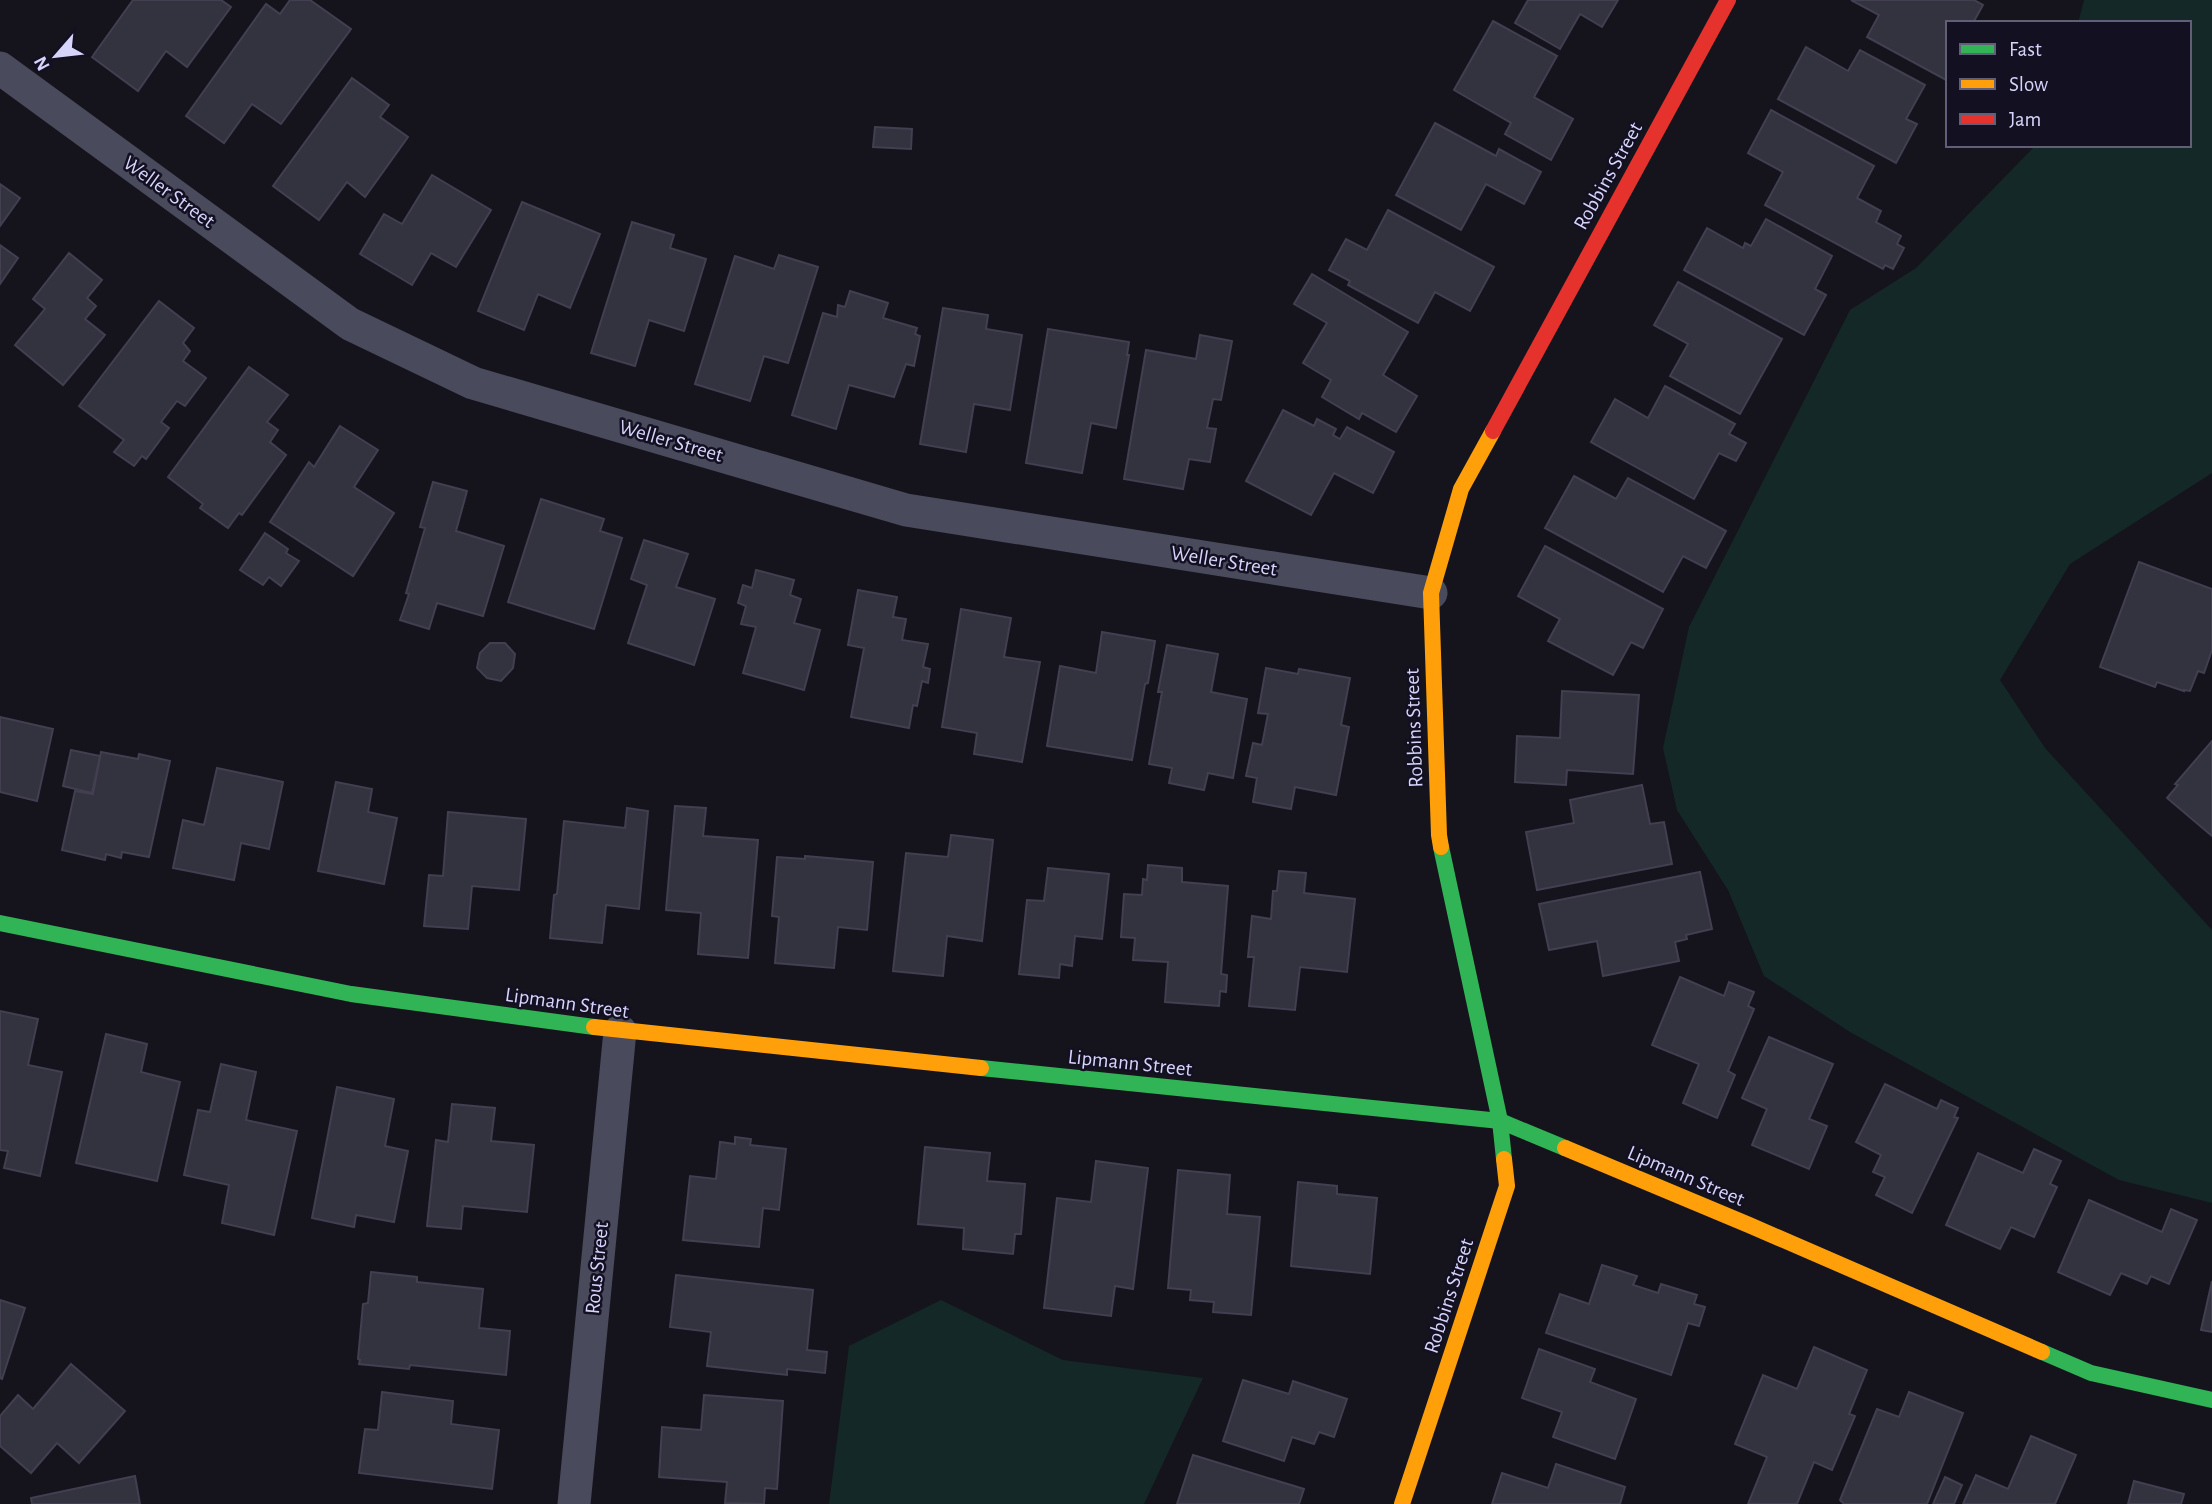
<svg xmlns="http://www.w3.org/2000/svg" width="2212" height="1504" viewBox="0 0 2212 1504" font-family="'Alegreya Sans',sans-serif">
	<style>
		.green { fill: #132827 }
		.building { fill: #33323f; stroke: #413f50; stroke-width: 2 }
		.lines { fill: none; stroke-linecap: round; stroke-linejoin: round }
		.street { stroke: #4a4a5d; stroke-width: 33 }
		.fast { stroke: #30b455; stroke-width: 16 }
		.slow { stroke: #ff9f0a; stroke-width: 16 }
		.jam { stroke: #e5322d; stroke-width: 16 }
		.labels { text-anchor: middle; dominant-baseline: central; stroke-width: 5; stroke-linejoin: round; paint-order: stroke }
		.street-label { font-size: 21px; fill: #d7d4fb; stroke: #121021 }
	</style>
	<rect width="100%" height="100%" fill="#15141d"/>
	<g class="green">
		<path d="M2084,0H2212V473L2070,564L2000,680L2045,748L2212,930V1203L2119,1180L1850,1032L1764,976L1728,890L1677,810L1663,748L1689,627L1850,310L1916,268L2036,145H2189V23H2078Z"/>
		<path d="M941,1300L1063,1360L1203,1378L1144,1504H829L849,1346Z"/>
	</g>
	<g class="building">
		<path d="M133,0H221L231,7L187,67L166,51L138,91L92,57Z"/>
		<path d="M290,0H310L351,29L281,124L252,104L224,143L186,116L266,4L280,14Z"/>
		<path d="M1528,0H1618L1602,27L1580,14L1560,49L1515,23Z"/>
		<path d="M1851,0H1974L1983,5L1973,23H1948V81L1867,37L1879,15Z"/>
		<path d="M1493,21L1557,56L1534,97L1573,119L1551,160L1505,134L1511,123L1454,90Z"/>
		<path d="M1806,47L1848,71L1860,50L1925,85L1906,119L1917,124L1896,163L1778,99Z"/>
		<path d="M352,78L389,105L380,117L408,137L365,197L347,182L319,220L273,186Z"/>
		<path d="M1771,110L1874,166L1857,198L1881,211L1876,222L1901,236L1897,244L1904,248L1893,269L1885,265L1883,269L1765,205L1783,172L1748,153Z"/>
		<path d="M1435,123L1496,156L1499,149L1541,172L1524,204L1486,184L1461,230L1396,195Z"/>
		<path d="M875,127L912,129L911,149L873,147Z"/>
		<path d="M432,175L491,210L456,267L431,253L412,285L360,254L384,214L402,224Z"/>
		<path d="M0,184L20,198L0,226Z"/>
		<path d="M522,202L600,234L570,308L538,294L524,330L478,311Z"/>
		<path d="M1388,210L1494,267L1470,311L1435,292L1418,323L1348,285L1350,281L1329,270L1346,239L1367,250Z"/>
		<path d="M1766,219L1832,256L1815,289L1826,295L1804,335L1684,270L1707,228L1743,248L1745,243L1751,246Z"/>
		<path d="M632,222L674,235L670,248L706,259L684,331L649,320L635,366L591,353Z"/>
		<path d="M0,245L18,258L0,284Z"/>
		<path d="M69,253L102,280L87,298L96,306L85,319L105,335L63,385L15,345L45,309L33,299Z"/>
		<path d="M779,255L818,267L788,363L764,356L750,401L695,384L735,256L774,269Z"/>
		<path d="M1312,274L1408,332L1383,375L1417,396L1396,432L1362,413L1359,419L1322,397L1331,380L1303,363L1327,323L1294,304Z"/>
		<path d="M1678,282L1782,339L1740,414L1670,376L1688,344L1654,325Z"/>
		<path d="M850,291L888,303L883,318L917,328L915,334L920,336L914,366L906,364L894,397L849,385L836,429L792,415L823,313L837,317L838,305L845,307Z"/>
		<path d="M159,301L194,328L183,343L190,351L183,361L206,378L185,406L177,401L161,422L169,428L146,459L142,456L134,466L114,452L124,440L79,406Z"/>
		<path d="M943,308L988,315L986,329L1022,335L1010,410L974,404L966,452L920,444Z"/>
		<path d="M1048,329L1129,342L1127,355H1129L1116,428L1091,423L1082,473L1026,463Z"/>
		<path d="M1200,335L1232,341L1221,400L1213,399L1207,428L1216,429L1210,462L1189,459L1183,489L1124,479L1146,350L1196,359Z"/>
		<path d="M249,367L288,395L267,422L278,430L270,442L286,455L242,515L239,513L228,528L200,508L203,504L168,477Z"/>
		<path d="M1665,386L1735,424L1729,434L1746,443L1736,461L1719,453L1694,499L1591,442L1615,399L1648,418Z"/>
		<path d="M1283,410L1314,426L1317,419L1336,429L1333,435L1340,439L1347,427L1394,452L1373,493L1334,473L1311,515L1246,481Z"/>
		<path d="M340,426L378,450L354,487L394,513L353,576L270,522L309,462L314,467Z"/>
		<path d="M1574,476L1616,499L1628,478L1726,531L1706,568L1683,556L1663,592L1545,528Z"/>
		<path d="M433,482L467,491L456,531L504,546L483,616L437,603L429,629L400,620L409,594L406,593L425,528L420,527Z"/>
		<path d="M541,499L604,519L600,531L622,538L594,629L508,602Z"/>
		<path d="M265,533L288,549L286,553L299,561L281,586L269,577L263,585L240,570Z"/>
		<path d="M644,540L688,554L676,587L715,599L694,665L628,643L647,585L631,579Z"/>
		<path d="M1545,546L1663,609L1643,648L1631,642L1613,675L1548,641L1560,619L1518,596Z"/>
		<path d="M2139,562L2212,589V650L2204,673L2198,671L2190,691L2184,690V691L2157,682L2155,687L2100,667Z"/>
		<path d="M756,570L794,580L790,595L801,599L794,623L820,630L804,690L743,673L756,627L741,624L746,606L738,603L743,585L752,588Z"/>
		<path d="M858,590L897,597L893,617L906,619L902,640L928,644L923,667L930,669L928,683L922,681L917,706L913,705L909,728L851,717L864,648L848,645Z"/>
		<path d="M961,609L1011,618L1004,657L1040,662L1022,762L974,754L977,733L942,727Z"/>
		<path d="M1102,632L1155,641L1148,683L1145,684L1132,760L1047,746L1060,666L1096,673Z"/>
		<path d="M490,643H505L515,654L513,668L501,681L487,678L477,668L480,653Z"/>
		<path d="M1167,645L1218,654L1211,692L1247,699L1233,778L1208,773L1204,790L1169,783L1172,768L1149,764L1162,692H1158Z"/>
		<path d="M1266,668L1298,674L1299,669L1350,678L1341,725L1349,727L1336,795L1295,787L1291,809L1253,802L1257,778L1246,776L1253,743L1262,745L1268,714L1258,713Z"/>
		<path d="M1562,691L1639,695L1633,774L1567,770L1566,785L1515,782L1517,736L1560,738Z"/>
		<path d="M0,717L53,729L37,801L0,792Z"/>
		<path d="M2212,741V836L2167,798L2178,785L2175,784Z"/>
		<path d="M71,750L100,756L92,793L63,786Z"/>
		<path d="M101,752L138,759L139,754L170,761L149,857L122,852L121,858L106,854L105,860L62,850L75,791L93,794Z"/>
		<path d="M217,768L283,782L269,849L241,843L234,880L173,868L183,820L204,825Z"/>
		<path d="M336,782L372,789L368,812L397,818L384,884L318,871Z"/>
		<path d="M1642,785L1650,824L1664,822L1672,864L1537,890L1526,832L1574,823L1570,800Z"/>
		<path d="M675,806L706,808L703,836L758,840L748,958L698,954L701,913L666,910Z"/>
		<path d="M627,808L648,811L639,909L606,905L602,943L550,938L554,895L557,894L564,821L625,828Z"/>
		<path d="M448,812L526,819L519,890L472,886L468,929L424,926L429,875L443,876Z"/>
		<path d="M951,835L993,840L982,941L947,936L943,976L893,971L906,853L948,857Z"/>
		<path d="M805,856L873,862L867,930L838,927L834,968L775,963L779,917L772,916L777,857L805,859Z"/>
		<path d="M1148,865L1182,868V882L1228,886L1221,974L1227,975L1226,992L1220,991L1219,1006L1165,1002L1168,962L1133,960L1135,938L1121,937L1124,894L1142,895L1143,879L1147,880Z"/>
		<path d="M1048,868L1109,874L1102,939L1075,936L1072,966L1060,964L1059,978L1019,974L1027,900L1044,901Z"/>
		<path d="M1279,871L1306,873L1304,893L1355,899L1347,972L1300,967L1295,1010L1249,1006L1254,957H1248L1252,916L1271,919L1273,891H1277Z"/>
		<path d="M1700,872L1712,929L1686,935L1687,939L1675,942L1679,961L1603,976L1597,941L1549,950L1539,904Z"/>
		<path d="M1680,977L1724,996L1729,982L1754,992L1748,1006L1754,1009L1728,1071L1735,1075L1717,1118L1683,1103L1699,1064L1652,1045Z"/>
		<path d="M0,1011L38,1019L28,1065L62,1072L40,1176L4,1168L8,1151L0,1150Z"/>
		<path d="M106,1034L147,1044L141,1072L180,1082L157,1181L76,1163Z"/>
		<path d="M1769,1037L1833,1064L1809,1119L1827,1126L1809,1169L1752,1145L1767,1109L1742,1098Z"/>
		<path d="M221,1064L256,1072L246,1120L297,1131L274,1235L222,1223L229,1185L184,1175L198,1110L210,1112Z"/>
		<path d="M1885,1084L1937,1109L1941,1100L1958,1108L1954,1117L1958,1118L1912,1213L1876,1195L1885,1177L1873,1172L1881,1155L1856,1142Z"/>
		<path d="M337,1087L394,1099L385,1146L408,1151L394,1222L356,1215L354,1227L312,1218Z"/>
		<path d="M452,1104L495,1108L491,1141L534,1145L527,1212L463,1206L461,1229L427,1226L436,1140L448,1142Z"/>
		<path d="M735,1137L751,1139L750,1145L786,1149L779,1210L763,1208L759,1247L683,1240L690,1176L716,1179L720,1142L735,1144Z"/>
		<path d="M925,1147L990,1153L987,1181L1025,1184L1021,1234H1015L1013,1254L963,1249L964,1228L918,1224Z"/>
		<path d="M2034,1149L2061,1161L2050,1184L2057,1187L2034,1237L2011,1227L2000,1249L1946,1225L1978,1153L2023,1173Z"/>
		<path d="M1096,1161L1148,1168L1133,1289L1115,1286L1111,1316L1044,1308L1057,1198L1091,1202Z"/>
		<path d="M1178,1170L1230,1175L1227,1214L1260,1217L1251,1315L1213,1312L1214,1302L1190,1300L1191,1290L1168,1288Z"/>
		<path d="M1298,1182L1337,1186V1194L1377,1198L1370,1274L1291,1266Z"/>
		<path d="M2089,1200L2162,1232L2171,1209L2197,1220L2169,1284L2151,1276L2147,1284L2121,1273L2110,1295L2058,1272Z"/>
		<path d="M1602,1265L1637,1276L1633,1285L1658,1293L1661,1284L1697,1295L1694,1304L1705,1307L1699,1326L1688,1323L1671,1375L1546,1333L1560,1294L1589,1304Z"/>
		<path d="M371,1272L417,1277V1282L483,1289L479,1328L510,1331L506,1375L410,1365L409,1369L359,1364L360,1360L358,1359L363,1304L368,1303Z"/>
		<path d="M676,1275L813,1290L807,1350L827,1352L825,1373L787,1369V1375L707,1366L711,1332L670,1327Z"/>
		<path d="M2212,1281V1332L2201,1330Z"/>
		<path d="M0,1300L25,1308L2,1379L0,1378Z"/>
		<path d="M1814,1347L1867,1370L1849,1414L1855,1416L1832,1470L1814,1462L1797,1504H1748L1767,1457L1735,1444L1763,1375L1797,1389Z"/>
		<path d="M1539,1349L1595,1369L1590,1382L1636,1399L1615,1459L1553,1437L1562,1412L1522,1398Z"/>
		<path d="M71,1364L125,1411L79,1463L57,1443L31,1473L0,1446V1416L18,1395L33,1409Z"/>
		<path d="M1243,1380L1289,1394L1293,1381L1347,1399L1334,1437L1319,1432L1314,1444L1292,1437L1284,1461L1223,1441Z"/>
		<path d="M382,1392L453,1401L451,1424L499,1430L492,1489L359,1473L365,1429L378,1430Z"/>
		<path d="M1909,1392L1963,1413L1927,1504H1844L1840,1500L1877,1409L1899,1417Z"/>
		<path d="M704,1395L783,1401L777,1489L765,1488L764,1504L725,1503L727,1482L659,1477L662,1427L701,1430Z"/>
		<path d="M2031,1436L2076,1455L2055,1504H1963L1976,1475L2008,1489Z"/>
		<path d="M1193,1455L1304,1489L1299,1504H1177Z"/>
		<path d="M1556,1464L1625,1487L1620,1504H1492L1502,1473L1548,1488Z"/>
		<path d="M135,1476L140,1504H32L31,1498Z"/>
		<path d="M1945,1477L1962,1485L1954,1504H1933Z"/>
		<path d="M2134,1481L2184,1494L2181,1504H2128Z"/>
	</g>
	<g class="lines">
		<g class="street">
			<path d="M0,68L350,324L473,383L906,510L1431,593"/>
			<path d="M574,1504L620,1031"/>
		</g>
		<g class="fast">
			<path d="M1441,847L1500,1121L1504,1159"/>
			<path d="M0,923L351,994L594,1027"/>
			<path d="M981,1068L1500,1121L1565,1148"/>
			<path d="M2042,1352L2091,1373L2212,1400"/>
		</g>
		<g class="slow">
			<path d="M1441,847L1439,835L1431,593L1461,489L1493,431"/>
			<path d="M594,1027L981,1068"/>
			<path d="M1565,1148L1749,1225L2042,1352"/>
			<path d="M1402,1504L1507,1186L1504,1159"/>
		</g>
		<path class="jam" d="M1493,431L1728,0"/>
	</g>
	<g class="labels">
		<g class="street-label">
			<text transform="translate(1608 176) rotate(-61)">Robbins Street</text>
			<text transform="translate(169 192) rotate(36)">Weller Street</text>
			<text transform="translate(671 441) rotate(16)">Weller Street</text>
			<text transform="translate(1224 561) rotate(9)">Weller Street</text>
			<text transform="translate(1414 728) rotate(-92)">Robbins Street</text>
			<text transform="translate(567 1003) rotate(8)">Lipmann Street</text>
			<text transform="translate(1130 1063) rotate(6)">Lipmann Street</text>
			<text transform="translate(1686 1176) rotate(23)">Lipmann Street</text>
			<text transform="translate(597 1268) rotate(-84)">Rous Street</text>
			<text transform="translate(1449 1296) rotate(-72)">Robbins Street</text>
		</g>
	</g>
	<rect x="1946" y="21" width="245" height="126" fill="#121021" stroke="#615e78" stroke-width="2"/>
	<rect x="1960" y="44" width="35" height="10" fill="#30b455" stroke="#615e78" stroke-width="2"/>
	<text x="2009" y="56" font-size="21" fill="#d7d4fb">Fast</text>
	<rect x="1960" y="79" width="35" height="10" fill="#ff9f0a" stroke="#615e78" stroke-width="2"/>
	<text x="2009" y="91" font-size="21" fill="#d7d4fb">Slow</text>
	<rect x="1960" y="114" width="35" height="10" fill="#e5322d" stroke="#615e78" stroke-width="2"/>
	<text x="2009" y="126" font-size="21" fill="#d7d4fb">Jam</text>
	<g transform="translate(56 56) rotate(242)" stroke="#121021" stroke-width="5" paint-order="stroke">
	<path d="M0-5L12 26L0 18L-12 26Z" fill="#d7d4fb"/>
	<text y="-10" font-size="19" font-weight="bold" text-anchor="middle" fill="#d7d4fb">N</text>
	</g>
</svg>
